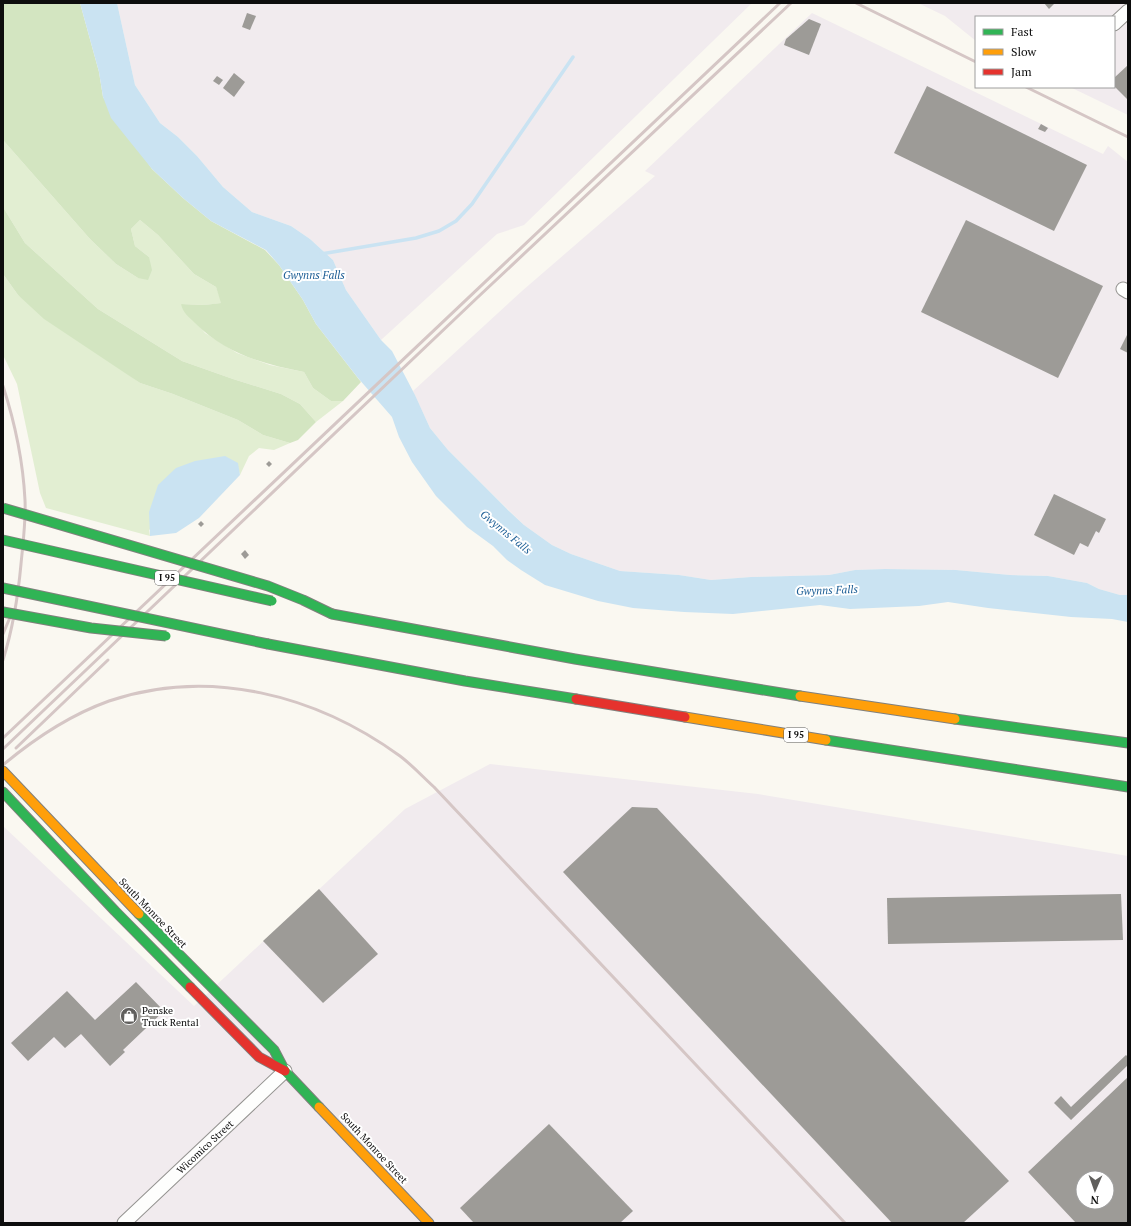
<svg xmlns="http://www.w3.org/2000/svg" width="1131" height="1226" viewBox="0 0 1131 1226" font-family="'PT Serif',serif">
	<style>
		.industrial { fill: #f1ebee; fill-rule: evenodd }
		.green { fill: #e2eed2 }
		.forest { fill: #d3e5c1 }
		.water { fill: #cae3f2 }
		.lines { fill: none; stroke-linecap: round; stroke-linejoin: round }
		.stream { stroke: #cae3f2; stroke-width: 3.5 }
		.building { fill: #9d9b97; fill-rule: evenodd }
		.street-casing { stroke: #949390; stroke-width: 15 }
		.fast-casing { stroke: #81807d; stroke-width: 11 }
		.slow-casing { stroke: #81807d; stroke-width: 11 }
		.jam-casing { stroke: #81807d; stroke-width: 11 }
		.street { stroke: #fefefd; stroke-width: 13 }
		.fast { stroke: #30b455; stroke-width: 9 }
		.slow { stroke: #ff9f0a; stroke-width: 9 }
		.jam { stroke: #e5322d; stroke-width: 9 }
		.rail { stroke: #d5c6c5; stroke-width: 3 }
		.fast-bridge-casing { stroke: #81807d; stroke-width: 11; stroke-linecap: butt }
		.fast-bridge { stroke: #30b455; stroke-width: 9 }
		.labels { text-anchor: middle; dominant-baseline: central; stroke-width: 4; stroke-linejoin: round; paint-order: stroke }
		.shield { fill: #fff; stroke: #565656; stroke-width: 1 }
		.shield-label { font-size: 9px; font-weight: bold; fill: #0d0d0d }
		.street-label { font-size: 10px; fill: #0d0d0d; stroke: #fff }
		.poi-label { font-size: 10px; fill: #0d0d0d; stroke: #fff; text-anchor: start }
		.water-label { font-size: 11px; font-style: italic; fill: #1e5f96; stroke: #fff }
	</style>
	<rect width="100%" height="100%" fill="#faf8f1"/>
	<g class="industrial">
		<path d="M117,3H752L524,225L497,234L381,340L346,290L333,260L310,239L291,226L252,212L223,187L197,156L178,137L160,123L135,85Z"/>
		<path d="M918,3H1128V115L1070,87H1114V17H976V41L945,16Z"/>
		<path d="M812,13L1103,154L1108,146L1128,162V595H1120L1099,589L1087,583L1048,576L1010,575L956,570L885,569L855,570L829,575L751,577L711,580L679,575L620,571L571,554L552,545L524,525L485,487L448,450L430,428L413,391L522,291L655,176L645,171Z"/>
		<path d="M490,764L758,794L1128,856V1223H3V826L194,1006L405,809ZM1083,1178H1107V1202H1083Z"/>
	</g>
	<g class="green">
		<path d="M3,140L90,239L116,264L138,278L149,257L135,246L131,229L140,220L158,235L194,274L216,287L222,303L204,305L181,304L205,333L237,353L270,365L304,372L313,388L331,401H343L316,422L300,404L281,394L233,379L182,361L98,309L25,243L3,207Z"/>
		<path d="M3,274L18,295L140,383L173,394L238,420L263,435L290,443L274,450L259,448L249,456L240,475L237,463L149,530L150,536L46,508L40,493L17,384L3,355Z"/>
	</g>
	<g class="forest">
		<path d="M3,3H80L99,72L103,97L152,169L183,198L211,221L265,250L279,265L303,300L316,324L361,382L343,401H331L313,388L304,372C263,364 226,354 195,323C189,317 183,313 181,304L204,305L221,303L216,287L194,274L158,235L140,220L131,229L135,246L149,257L152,270L148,280L138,278L116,264L90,239L3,140Z"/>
		<path d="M3,207L25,243L98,309L182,361L233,379L281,394L300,404L316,422L298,440L290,443L263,435L238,420L173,394L140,383L44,319L18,295L3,274Z"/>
	</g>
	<g class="water">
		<path d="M80,3H117L135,85L160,123L178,137L197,156L223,187L252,212L291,226L310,239L333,260L346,290L381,340L392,351L415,395L430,428L448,450L509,511L524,525L552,545L571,554L620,571L679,575L711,580L751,577L829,575L855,570L885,569L956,570L1010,575L1048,576L1087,583L1099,589L1120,595H1128V622L1112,619L1071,617L988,608L948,602L919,606L850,609L820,605L733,614L684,612L633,608L598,601L545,585L521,570L507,560L493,546L467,527L436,496L412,462L399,437L392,417L358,378L316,324L303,300L279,265L266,250L211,221L183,198L152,169L127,138L111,118L103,97L99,72Z"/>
		<path d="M225,456L238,463L240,475L199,518L176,533L150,536L149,512L158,485L176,468L195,461Z"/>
	</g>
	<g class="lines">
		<path class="stream" d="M321,254L416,238L439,231L456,221L472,204L573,57"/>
	</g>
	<g class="building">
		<path d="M1044,3H1055L1049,9Z"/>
		<path d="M247,13L256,16L250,30L242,27Z"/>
		<path d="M809,19L821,24L809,55L784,45L786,39Z"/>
		<path d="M1128,65V100L1114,86V78Z"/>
		<path d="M234,73L245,82L234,97L223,88Z"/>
		<path d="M217,76L223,80L219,85L213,81Z"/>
		<path d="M927,86L1087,165L1054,231L894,153Z"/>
		<path d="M1041,124L1048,128L1045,132L1038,129Z"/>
		<path d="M966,220L1103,286L1058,378L921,312Z"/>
		<path d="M1127,335L1128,336V353L1120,349Z"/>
		<path d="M269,461L272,464L269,467L266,464Z"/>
		<path d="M1054,494L1106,519L1099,533L1096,531L1088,547L1080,543L1074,555L1034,535Z"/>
		<path d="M201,521L204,524L201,527L198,524Z"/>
		<path d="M245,550L249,555L245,559L241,554Z"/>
		<path d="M632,807L657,808L1009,1181L963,1223H892L563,872Z"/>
		<path d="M319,889L378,954L323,1003L263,941Z"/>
		<path d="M1121,894L1123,940L888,944L887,898Z"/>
		<path d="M136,982L164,1011L123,1050L125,1052L110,1066L81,1034L65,1048L54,1037L28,1061L11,1043L67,991L95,1020Z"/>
		<path d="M1126,1055L1128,1057V1065L1071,1120L1054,1103L1061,1096L1071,1107Z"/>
		<path d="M1128,1077V1223H1076L1028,1172ZM1083,1178H1107V1202H1083Z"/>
		<path d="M549,1124L633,1211L620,1223H474L460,1208Z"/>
	</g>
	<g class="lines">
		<defs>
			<g id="street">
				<path d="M1114,24L1128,11"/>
				<path d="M1123,289L1128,292"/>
				<path d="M124,1223L285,1071"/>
			</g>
			<g id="fast">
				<path d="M332,614L575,659L800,696"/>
				<path d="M268,644L465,681L576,699"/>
				<path d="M955,719L1128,743"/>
				<path d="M826,740L1128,787"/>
				<path d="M3,792L115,911L190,987"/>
				<path d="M139,914L274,1050L285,1071L319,1107"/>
			</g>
			<g id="slow">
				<path d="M800,696L955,719"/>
				<path d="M685,717L826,740"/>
				<path d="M3,771L139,914"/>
				<path d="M319,1107L429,1223"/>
			</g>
			<g id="jam">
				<path d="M576,699L685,717"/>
				<path d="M190,987L259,1057L285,1071"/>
			</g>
		</defs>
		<use href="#street" class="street-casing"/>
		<use href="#fast" class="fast-casing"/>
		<use href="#slow" class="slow-casing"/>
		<use href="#jam" class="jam-casing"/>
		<use href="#street" class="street"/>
		<use href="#fast" class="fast"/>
		<use href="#slow" class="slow"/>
		<use href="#jam" class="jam"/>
		<g class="rail">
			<path d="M856,3L976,62"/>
			<path d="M1026,87L1128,137"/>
			<path d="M3,386C15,423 23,461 25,500C26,521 23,543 21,564C18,597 13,628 3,660"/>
			<path d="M3,634L11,615"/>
			<path d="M3,738L780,3"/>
			<path d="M16,748L108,660"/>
			<path d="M3,749L478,297L791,3"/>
			<path d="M3,765C34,739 70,715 109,701C210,667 316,695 400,756C412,765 423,777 434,787L845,1223"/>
		</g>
		<defs>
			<g id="fast-bridge">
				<path d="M3,508L268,586L303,600L332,614"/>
				<path d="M3,540L272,601"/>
				<path d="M3,588L268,644"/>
				<path d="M3,612L91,628L166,636"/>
			</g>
		</defs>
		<use href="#fast-bridge" class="fast-bridge-casing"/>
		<use href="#fast-bridge" class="fast-bridge"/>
	</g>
	<defs>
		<symbol id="shop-disc" viewBox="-11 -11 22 22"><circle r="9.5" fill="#605f5d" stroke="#fff"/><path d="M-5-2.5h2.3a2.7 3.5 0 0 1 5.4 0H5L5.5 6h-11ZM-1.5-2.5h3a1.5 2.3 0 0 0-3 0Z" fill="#fff"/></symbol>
	</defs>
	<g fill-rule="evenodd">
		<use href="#shop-disc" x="119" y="1006" width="20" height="20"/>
	</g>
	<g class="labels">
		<g class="shield">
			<rect x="155" y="571" width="24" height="14" rx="3"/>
			<rect x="784" y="728" width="24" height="14" rx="3"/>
		</g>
		<g class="shield-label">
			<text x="167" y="578">I 95</text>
			<text x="796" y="735">I 95</text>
		</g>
		<g class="street-label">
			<text transform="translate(153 913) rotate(46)">South Monroe Street</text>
			<text transform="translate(205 1147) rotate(-43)">Wicomico Street</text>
			<text transform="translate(374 1148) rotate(47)">South Monroe Street</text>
		</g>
		<g class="poi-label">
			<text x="142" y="1010">Penske<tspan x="142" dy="12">Truck Rental</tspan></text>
		</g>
		<g class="water-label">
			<text x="314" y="275">Gwynns Falls</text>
			<text transform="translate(506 532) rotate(39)">Gwynns Falls</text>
			<text transform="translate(827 590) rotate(-2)">Gwynns Falls</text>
		</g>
	</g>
	<rect width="1131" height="1226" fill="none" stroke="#0d0d0d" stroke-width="8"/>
	<rect x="975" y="16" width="140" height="72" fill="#ffffff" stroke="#9e9e9e"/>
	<rect x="983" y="29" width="20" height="6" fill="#30b455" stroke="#9e9e9e"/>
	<text x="1011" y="36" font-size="12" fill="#0d0d0d">Fast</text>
	<rect x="983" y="49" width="20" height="6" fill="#ff9f0a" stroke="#9e9e9e"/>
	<text x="1011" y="56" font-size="12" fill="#0d0d0d">Slow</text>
	<rect x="983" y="69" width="20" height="6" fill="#e5322d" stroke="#9e9e9e"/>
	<text x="1011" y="76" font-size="12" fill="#0d0d0d">Jam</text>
	<g transform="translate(1095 1190) rotate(182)"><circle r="19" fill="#ffffff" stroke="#9e9e9e"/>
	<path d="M0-3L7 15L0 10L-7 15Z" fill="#605f5d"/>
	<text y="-6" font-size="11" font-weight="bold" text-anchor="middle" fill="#0d0d0d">N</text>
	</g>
</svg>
